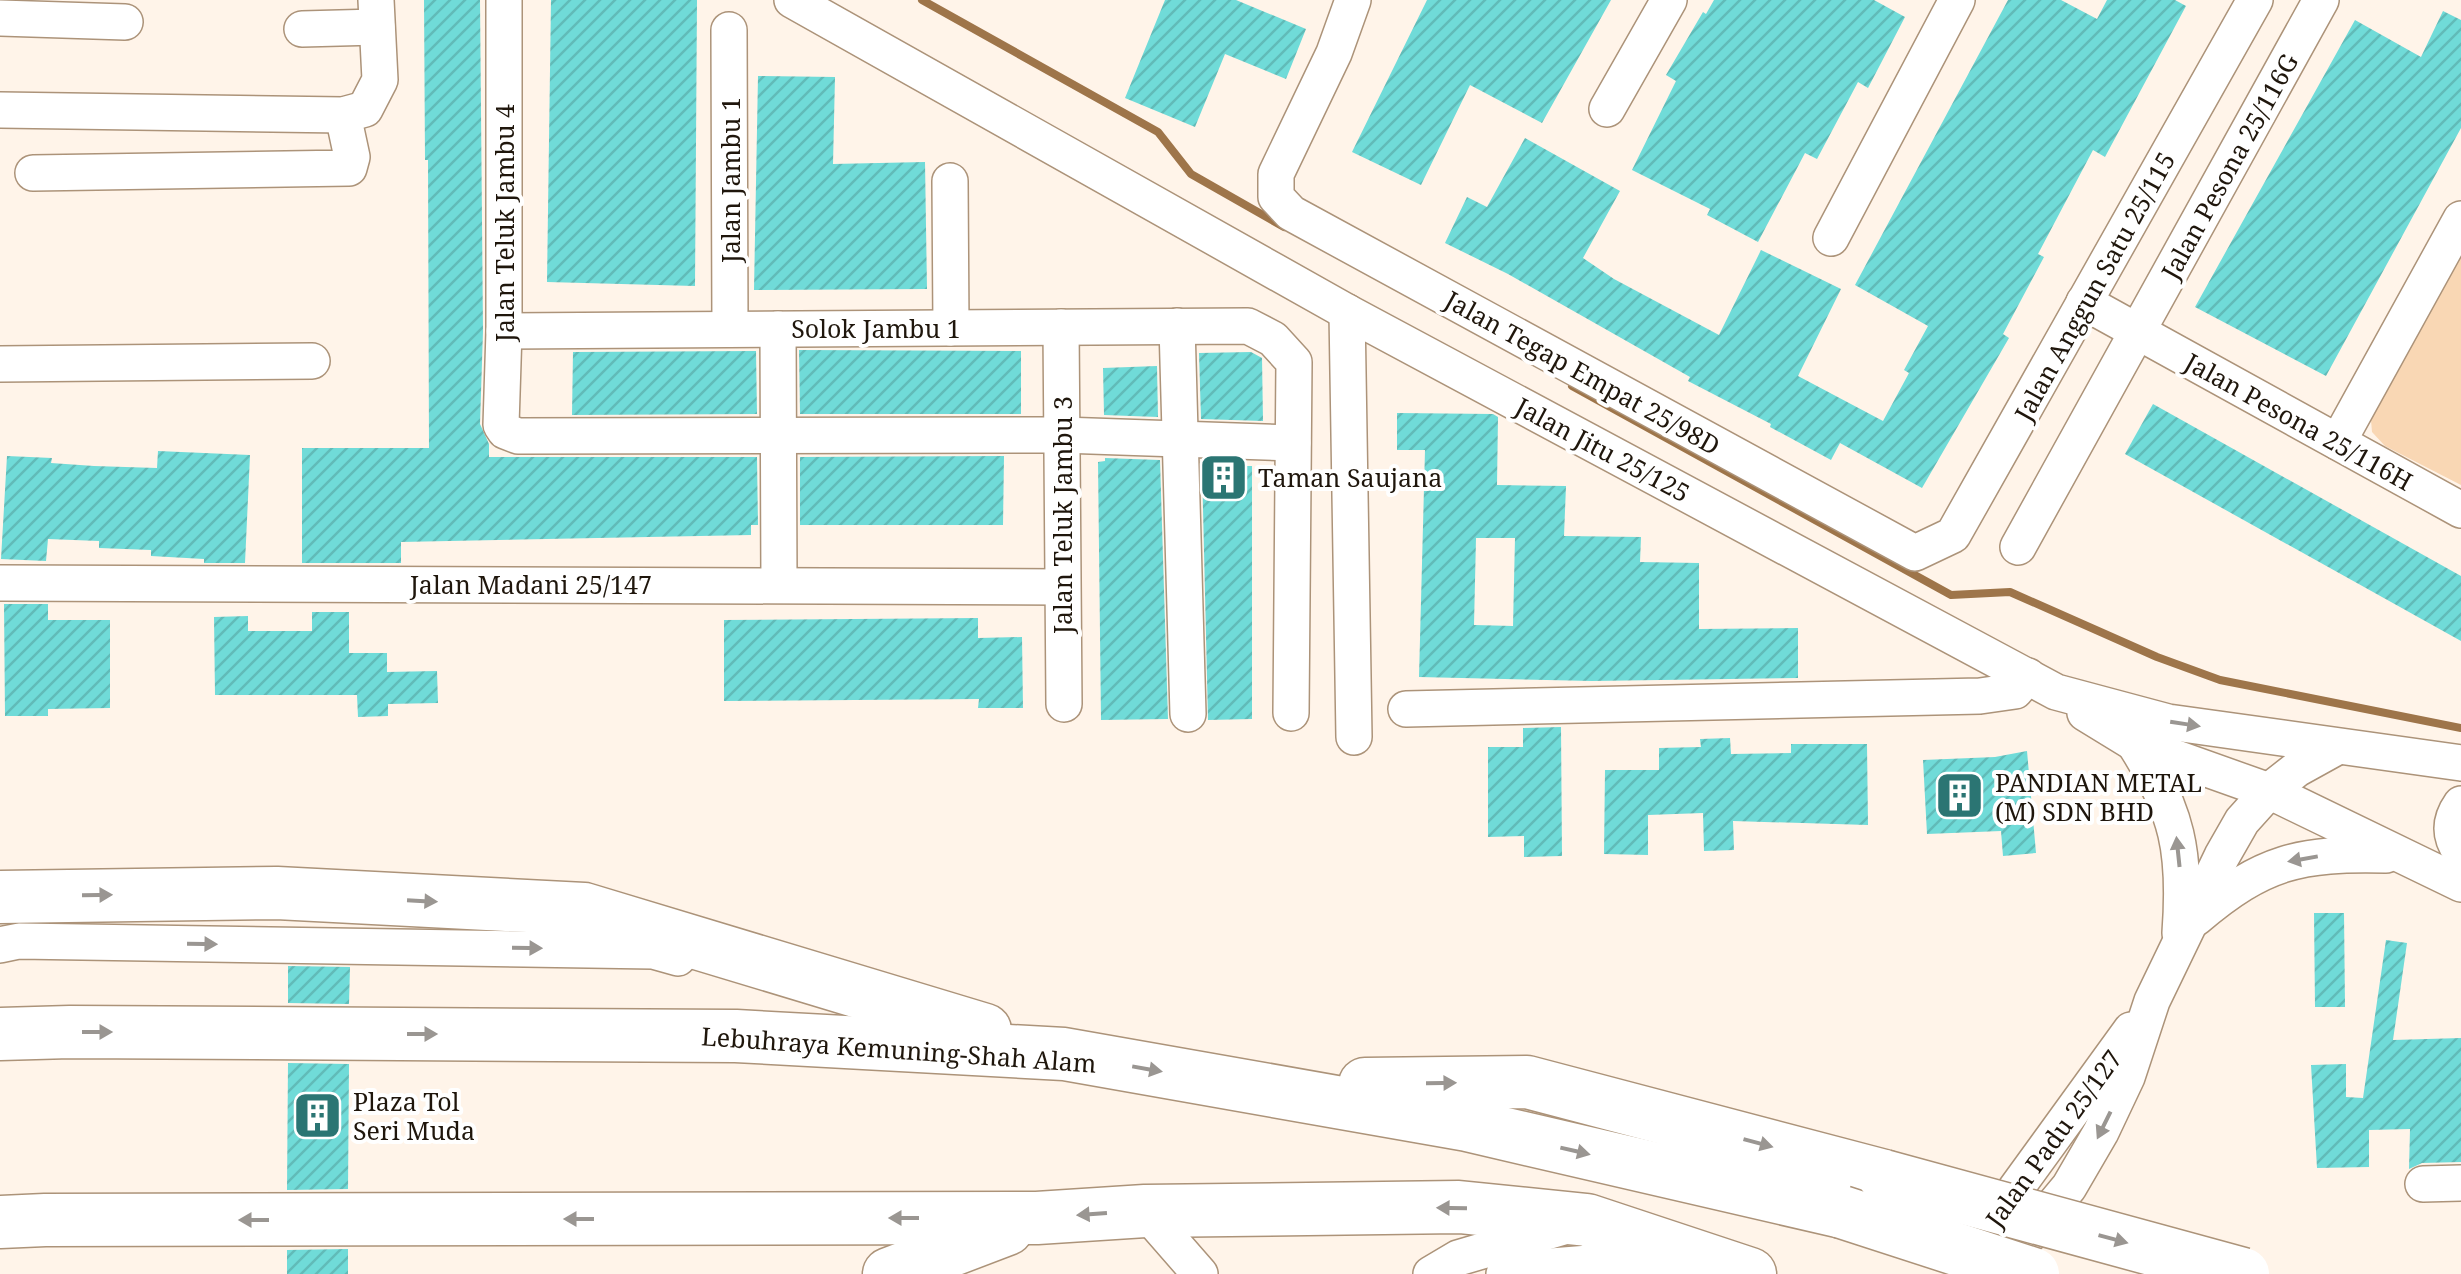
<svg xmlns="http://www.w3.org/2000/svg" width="2461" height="1274" viewBox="0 0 2461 1274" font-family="'Noto Serif',serif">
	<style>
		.park { fill: #f9d7b4 }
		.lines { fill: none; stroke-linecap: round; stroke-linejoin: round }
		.stream { stroke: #9e754a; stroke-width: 8 }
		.building { fill: url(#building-hatch); fill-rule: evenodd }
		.minor-casing { stroke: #ac9379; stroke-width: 38 }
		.highway-casing { stroke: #ac9379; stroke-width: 55 }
		.minor { stroke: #fff; stroke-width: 35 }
		.highway { stroke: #fff; stroke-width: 52 }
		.highway-bridge-casing { stroke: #ac9379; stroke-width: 55; stroke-linecap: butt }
		.highway-bridge { stroke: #fff; stroke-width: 52 }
		.oneway { fill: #9a9692 }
		.labels { text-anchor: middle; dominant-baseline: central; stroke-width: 8; stroke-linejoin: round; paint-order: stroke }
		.street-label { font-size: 25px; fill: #1f160c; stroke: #fff }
		.poi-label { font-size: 25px; fill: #1f160c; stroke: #fff; text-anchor: start }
	</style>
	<defs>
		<pattern id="building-hatch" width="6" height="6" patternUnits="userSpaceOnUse" patternTransform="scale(2.5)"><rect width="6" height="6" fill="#70dbd8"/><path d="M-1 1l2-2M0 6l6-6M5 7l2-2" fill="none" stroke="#61bbb8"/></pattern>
	</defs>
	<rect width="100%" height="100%" fill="#fff4e9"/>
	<path class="park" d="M2461,251V485L2385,446L2372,432L2371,420Z"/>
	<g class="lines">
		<g class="stream">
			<path d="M922,0L1158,132L1191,174L1284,227"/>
			<path d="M1572,386L1951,595L2010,592L2157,657L2220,680L2461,728"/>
		</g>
	</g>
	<g class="building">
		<path d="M424,0H480L483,331L480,424L489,444V457H757L758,525H751V535L401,542V563H302V448H429L428,160H425Z"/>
		<path d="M551,0H697L695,286L547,282Z"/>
		<path d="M1165,0H1236L1306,29L1286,79L1225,54L1195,127L1125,98Z"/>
		<path d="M1427,0H1611L1542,123L1470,85L1421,185L1352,152Z"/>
		<path d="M1714,0H1874L1905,17L1868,88L1858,82L1817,159L1805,153L1758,242L1707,215L1710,209L1632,170L1676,81L1666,75L1703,12L1706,14Z"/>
		<path d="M2008,0H2061L2097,19L2107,0H2175L2186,6L2105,157L2093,150L2038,254L2044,257L2003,334L2009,338L1922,488L1840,443L1831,460L1770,427L1771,424L1688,381L1690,377L1508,274L1445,243L1467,197L1487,207L1525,138L1620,191L1583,258L1614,279L1719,335L1761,250L1841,289L1798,376L1883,421L1909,373L1904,370L1928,326L1855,285Z"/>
		<path d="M2443,11L2461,20V128L2326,376L2195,307L2355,20L2421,57Z"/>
		<path d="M758,76L835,77L833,164L925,162L927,289L754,290Z"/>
		<path d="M799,350L1021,351V414H800Z"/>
		<path d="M756,351L757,414L572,415L573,352Z"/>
		<path d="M1251,352L1262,358L1263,421L1201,419L1199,353Z"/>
		<path d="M1157,366L1158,417L1104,415L1103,368Z"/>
		<path d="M2153,404L2461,576V641L2125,454Z"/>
		<path d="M1397,413L1493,414L1498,417L1497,485L1566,486L1564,536L1641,537L1640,562L1699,563V629L1798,628V678L1592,681L1419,677L1425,450H1397ZM1476,538H1515L1513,626L1474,625Z"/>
		<path d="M158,451L250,455L245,563H204V559L151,556V550L99,548V541L48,539L46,561L1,559L7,456L52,458L51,463L94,466L157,468Z"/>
		<path d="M1004,456L1003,525H800V457Z"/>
		<path d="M1105,458L1160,460L1168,719L1101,720L1098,462L1105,461Z"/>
		<path d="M1202,466H1252V719L1208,720Z"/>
		<path d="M4,604H48V620H110V708L48,709V716H5Z"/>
		<path d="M312,612H349V653H387V672L437,671L438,703L388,704V716L358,717L357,695H215L214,617L248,616V631H312Z"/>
		<path d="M978,618V638L1022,637L1023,708H978L979,699L724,701V620Z"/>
		<path d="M1561,727L1562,856L1524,857V836L1488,837V747H1523V728Z"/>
		<path d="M1730,738L1731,754L1791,753V744H1867L1868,825L1733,821L1734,850L1704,851L1703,813L1648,815V855L1604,854L1605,770H1659V748L1701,747L1700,739Z"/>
		<path d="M2027,751L2036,853L2003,856L2001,831L1927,834L1923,760L1995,757Z"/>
		<path d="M2314,913H2344L2345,1007H2315Z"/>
		<path d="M2386,940L2407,943L2393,1040L2461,1038V1162L2422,1163L2409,1169L2410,1129L2369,1130V1167L2317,1168L2311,1065L2346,1064V1097L2363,1098Z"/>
		<path d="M288,966L350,967L349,1004L288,1003Z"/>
		<path d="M288,1063L349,1064L348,1189L287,1190Z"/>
		<path d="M348,1249V1274H287V1250Z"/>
	</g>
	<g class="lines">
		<defs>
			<g id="minor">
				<path d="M504,0V331L501,425L505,431L518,436L1062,435L1293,443"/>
				<path d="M792,0L1347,312L2056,692L2168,722L2461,763"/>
				<path d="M1353,0L1334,53L1276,174V197L1291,213L1915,553L1953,535L2255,0"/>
				<path d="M0,18L125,22"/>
				<path d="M302,29L377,27"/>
				<path d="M729,30L730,329"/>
				<path d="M1607,109L1669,0"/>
				<path d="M0,110L343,115L365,109L380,80L376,0"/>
				<path d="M33,173L349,168L352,157L343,115"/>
				<path d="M950,181L951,328"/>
				<path d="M1831,238L1957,0"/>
				<path d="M2084,302L2461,510"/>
				<path d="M1347,312L1354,737"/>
				<path d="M1177,326L1188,714"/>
				<path d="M1061,327L1064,704"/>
				<path d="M778,329L779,585"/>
				<path d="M504,331L1248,326L1273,339L1294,362L1291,713"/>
				<path d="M0,364L312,361"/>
				<path d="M2338,442L2461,219"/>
				<path d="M2018,547L2321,0"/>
				<path d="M0,583L1062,587"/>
				<path d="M1406,709L1980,696L2015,691L2028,676"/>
				<path d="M2085,713L2134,743L2269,791L2461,884"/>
				<path d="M2134,743C2178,812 2186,852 2180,933"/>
				<path d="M2461,804C2449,821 2449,836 2461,853"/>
				<path d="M2196,918C2263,861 2300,853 2386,855"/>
				<path d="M0,945L19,941L653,951L678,958"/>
				<path d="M2423,1184L2461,1183"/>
				<path d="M1145,1211L1200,1274"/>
				<path d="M1991,1223L2131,1030"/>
				<path d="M2029,1235L2069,1187L2101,1132L2127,1077L2152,1001L2222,856L2242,821L2269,791L2297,769L2335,748"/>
				<path d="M1431,1274L1458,1258L1567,1226"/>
				<path d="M1504,1274L1539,1267L1614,1261L1688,1273"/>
			</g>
			<g id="highway">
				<path d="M0,897L277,893L584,909L985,1030"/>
				<path d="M0,1034L70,1032L736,1036L1064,1054L1467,1125L1842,1212"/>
				<path d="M1365,1084L1527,1082L1884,1176"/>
				<path d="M0,1222L45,1220L1037,1218L1145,1211L1459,1207L1587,1220L1750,1274"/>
				<path d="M889,1274L1007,1229"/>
			</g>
		</defs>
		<use href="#minor" class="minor-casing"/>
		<use href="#highway" class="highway-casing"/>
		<use href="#minor" class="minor"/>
		<use href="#highway" class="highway"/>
		<defs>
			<g id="highway-bridge">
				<path d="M1884,1176L2243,1274"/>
				<path d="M1842,1212L2033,1274"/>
			</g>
		</defs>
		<use href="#highway-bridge" class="highway-bridge-casing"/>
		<use href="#highway-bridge" class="highway-bridge"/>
	</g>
	<defs><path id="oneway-solid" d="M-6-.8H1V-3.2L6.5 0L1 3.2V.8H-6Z" transform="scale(2.5)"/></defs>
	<g class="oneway">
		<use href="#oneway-solid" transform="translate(2185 724) rotate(9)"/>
		<use href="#oneway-solid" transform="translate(2178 852) rotate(-96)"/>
		<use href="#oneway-solid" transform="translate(2303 859) rotate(170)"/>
		<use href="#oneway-solid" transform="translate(97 895) rotate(-1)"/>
		<use href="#oneway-solid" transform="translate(422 901) rotate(3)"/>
		<use href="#oneway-solid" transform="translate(202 944) rotate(1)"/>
		<use href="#oneway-solid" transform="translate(527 948) rotate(1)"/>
		<use href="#oneway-solid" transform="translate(97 1032)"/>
		<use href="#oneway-solid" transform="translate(422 1034)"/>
		<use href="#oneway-solid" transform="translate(1147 1069) rotate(10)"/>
		<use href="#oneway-solid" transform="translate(1441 1083) rotate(-1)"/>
		<use href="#oneway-solid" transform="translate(2104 1125) rotate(116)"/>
		<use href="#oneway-solid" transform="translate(1758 1143) rotate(15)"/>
		<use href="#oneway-solid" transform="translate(1575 1151) rotate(13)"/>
		<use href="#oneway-solid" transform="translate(1452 1208) rotate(-179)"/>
		<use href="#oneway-solid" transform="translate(1092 1214) rotate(176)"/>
		<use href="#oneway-solid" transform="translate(904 1218) rotate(180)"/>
		<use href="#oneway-solid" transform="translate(579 1219) rotate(180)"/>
		<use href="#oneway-solid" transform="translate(254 1220) rotate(-180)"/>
		<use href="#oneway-solid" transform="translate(2113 1239) rotate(15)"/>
	</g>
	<defs>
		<symbol id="building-square" viewBox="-11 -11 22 22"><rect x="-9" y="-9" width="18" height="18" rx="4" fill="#2b7573" stroke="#fff"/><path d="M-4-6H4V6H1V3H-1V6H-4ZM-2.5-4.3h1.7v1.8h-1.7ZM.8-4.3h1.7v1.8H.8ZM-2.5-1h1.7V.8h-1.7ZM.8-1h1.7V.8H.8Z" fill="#fff"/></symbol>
	</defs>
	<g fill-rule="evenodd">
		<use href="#building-square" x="1196" y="450" width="55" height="55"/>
		<use href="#building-square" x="1932" y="768" width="55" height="55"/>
		<use href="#building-square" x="290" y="1088" width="55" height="55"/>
	</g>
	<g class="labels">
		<g class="street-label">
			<text transform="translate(2229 166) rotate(-61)">Jalan Pesona 25/116G</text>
			<text transform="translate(730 180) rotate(-90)">Jalan Jambu 1</text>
			<text transform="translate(504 223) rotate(-90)">Jalan Teluk Jambu 4</text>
			<text transform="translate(2094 286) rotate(-61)">Jalan Anggun Satu 25/115</text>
			<text x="876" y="328">Solok Jambu 1</text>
			<text transform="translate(1583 372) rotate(29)">Jalan Tegap Empat 25/98D</text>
			<text transform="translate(2299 421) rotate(29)">Jalan Pesona 25/116H</text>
			<text transform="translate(1603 449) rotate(28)">Jalan Jitu 25/125</text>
			<text transform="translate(1062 515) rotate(-90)">Jalan Teluk Jambu 3</text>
			<text x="531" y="584">Jalan Madani 25/147</text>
			<text transform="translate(899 1049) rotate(4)">Lebuhraya Kemuning-Shah Alam</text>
			<text transform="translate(2053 1138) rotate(-54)">Jalan Padu 25/127</text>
		</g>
		<g class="poi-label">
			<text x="1258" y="477">Taman Saujana</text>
			<text x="1995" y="782">PANDIAN METAL<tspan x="1995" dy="29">(M) SDN BHD</tspan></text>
			<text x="353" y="1101">Plaza Tol<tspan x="353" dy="29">Seri Muda</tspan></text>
		</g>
	</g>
</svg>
